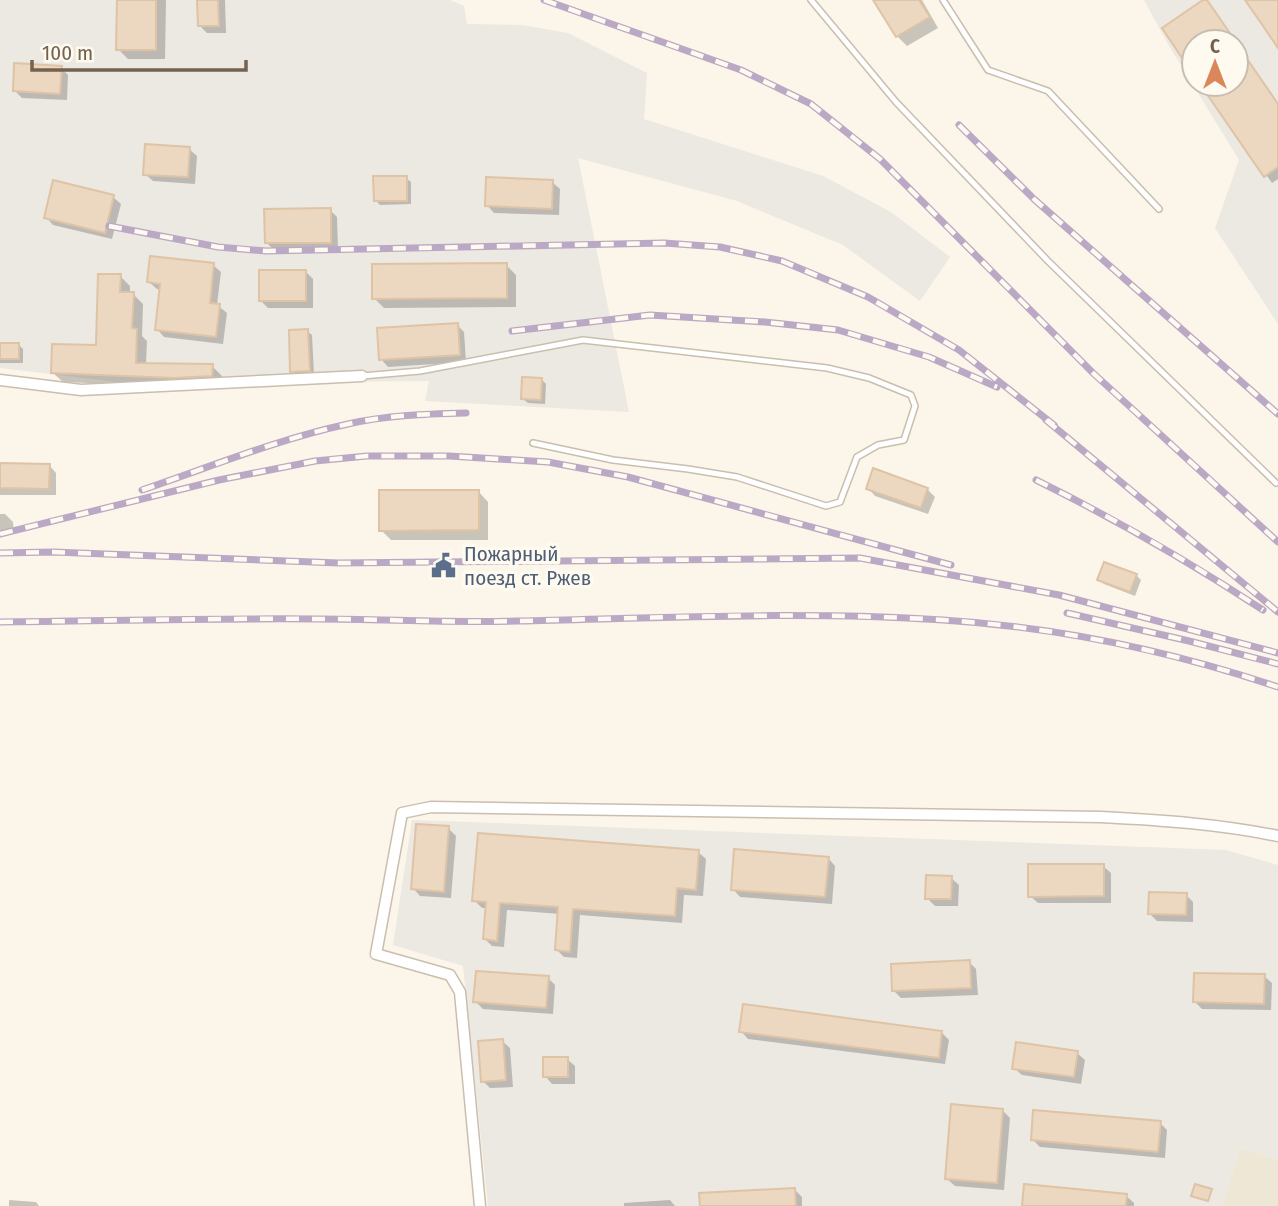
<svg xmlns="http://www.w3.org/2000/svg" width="1278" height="1206" viewBox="0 0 1278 1206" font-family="'Fira Sans Condensed',sans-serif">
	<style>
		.residential { fill: #efe7d5 }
		.industrial { fill: #ece8e2; fill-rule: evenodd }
		.shadow { fill: #0003 }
		.building { fill: #ecd8c1; stroke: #dfc3a5; stroke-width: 2 }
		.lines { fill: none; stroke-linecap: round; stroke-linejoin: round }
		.lane-casing { stroke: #cabead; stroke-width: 8 }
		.street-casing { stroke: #cabead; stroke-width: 13 }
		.lane { stroke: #fff; stroke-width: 5 }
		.street { stroke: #fff; stroke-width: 10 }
		.rail-casing { stroke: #bba8c4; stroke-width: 7 }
		.rail { stroke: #fefaf0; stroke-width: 4.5; stroke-dasharray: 13; stroke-linecap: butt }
		.labels { text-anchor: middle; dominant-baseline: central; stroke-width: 7; stroke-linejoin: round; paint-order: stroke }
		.service-label { font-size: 21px; fill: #4e5e75; stroke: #fefaf0; text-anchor: start }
	</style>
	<rect width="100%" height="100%" fill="#fbf6e9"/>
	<path class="residential" d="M1240,1148L1278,1160V1206H1222Z"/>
	<g class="industrial">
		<path d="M0,0H450L464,6L467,24L522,25L568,33L647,73L644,119L823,176L891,212L950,257L920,301L843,245L737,201L578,158L629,412L425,401L429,381L125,383L0,368Z"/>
		<path d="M1144,0H1278V324L1215,228L1239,160L1168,44ZM1194,42H1236V84H1194Z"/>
		<path d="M412,820L1226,850L1278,865V1160L1240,1148L1222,1206H488L463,966L393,945Z"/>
	</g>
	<g class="shadow">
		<path d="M118,0H166L165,59H128L118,49Z"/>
		<path d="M199,0H225L226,33H207L199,25Z"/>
		<path d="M875,0H922L938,28L907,46L897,36Z"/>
		<path d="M1205,1L1213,8L1278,103V179L1272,183L1202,84H1236V42H1194V72L1164,29Z"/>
		<path d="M61,68L68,75L67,100L22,98L14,90Z"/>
		<path d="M189,149L197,156L195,184L153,181L145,174Z"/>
		<path d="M406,178L411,182V204L380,205L375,200Z"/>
		<path d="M552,182L560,189L559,215L494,213L487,205Z"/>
		<path d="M113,197L121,204L112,239L53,225L46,217Z"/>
		<path d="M330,210L337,217L338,249L274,250L266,242Z"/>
		<path d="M213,265L221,272L217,305L227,313L223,344L164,337L157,329L161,290L157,289L149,282Z"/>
		<path d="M506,265L516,275V307L384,308L374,298Z"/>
		<path d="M306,272L313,279V308H268L260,300Z"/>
		<path d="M120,276L130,286V294H133L143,304L142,336L147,341L146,365L212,366L222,376V385L185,387L63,382L52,372L97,347Z"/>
		<path d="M457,325L464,332L466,362L388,367L381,359Z"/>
		<path d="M307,331L312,335L314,375L297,376L292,371Z"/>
		<path d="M0,344H18L23,349V363H0Z"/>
		<path d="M541,379L546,384L545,404L528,403L523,399Z"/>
		<path d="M0,465H49L56,473V495H0Z"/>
		<path d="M868,488L927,489L935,497L928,514L875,496Z"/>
		<path d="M478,491L488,502V540H391L381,530Z"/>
		<path d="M0,514H5L13,522L14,534H0Z"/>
		<path d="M1136,575L1141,580L1135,596L1104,584L1099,580Z"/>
		<path d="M448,828L456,836L451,898L420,896L413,888Z"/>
		<path d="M698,852L706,859L703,896L684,895L682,923L580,915L577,958L564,957L557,950L560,914L507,910L504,947L492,946L485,939L487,908H482L474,900Z"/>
		<path d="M828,858L835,866L832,904L740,897L733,889Z"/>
		<path d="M1103,866L1111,873V903H1038L1030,896Z"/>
		<path d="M951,878L959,885L958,906H935L927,898Z"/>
		<path d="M1186,895L1193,902V922L1157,921L1150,914Z"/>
		<path d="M969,962L976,969L978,995L901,998L894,991Z"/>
		<path d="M1264,976L1272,983L1271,1010L1202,1009L1195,1002Z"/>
		<path d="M548,978L555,985L553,1014L483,1009L475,1001Z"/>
		<path d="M741,1031L941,1032L949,1040L945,1064L748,1039Z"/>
		<path d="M502,1041L510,1048L513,1087L490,1088L483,1081Z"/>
		<path d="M1077,1053L1085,1060L1081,1084L1022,1075L1014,1068Z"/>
		<path d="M567,1059L575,1066V1084H552L545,1076Z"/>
		<path d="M1002,1110L1010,1118L1004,1190L955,1186L947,1179Z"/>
		<path d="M1160,1123L1167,1130L1165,1158L1040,1147L1032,1139Z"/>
		<path d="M794,1189L802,1197V1206H702Z"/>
		<path d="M1126,1196L1134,1203V1206H1024Z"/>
		<path d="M9,1200L36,1202L39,1206H9Z"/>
		<path d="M670,1200L675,1206H624V1203Z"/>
	</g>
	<g class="building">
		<path d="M117,0H156V50H116Z"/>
		<path d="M197,0H218L219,26H198Z"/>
		<path d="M873,0H919L930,17L896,37Z"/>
		<path d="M1203,0H1207L1236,42H1194V76L1162,28Z"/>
		<path d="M1245,0H1278V48L1263,26Z"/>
		<path d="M1236,43L1278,104V167L1264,177L1200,84H1236Z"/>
		<path d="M14,63L62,66L60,94L13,91Z"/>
		<path d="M145,144L190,147L188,177L143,175Z"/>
		<path d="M373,176H407V201H374Z"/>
		<path d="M486,177L553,180L552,209L485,206Z"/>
		<path d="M53,180L114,195L105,233L44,218Z"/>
		<path d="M331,208V243H265L264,209Z"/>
		<path d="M150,256L214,263L210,303L220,304L216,337L155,330L160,284L147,282Z"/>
		<path d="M507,263V298L372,299V264Z"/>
		<rect x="259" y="270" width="47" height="31"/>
		<path d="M98,274H121L120,292H134L132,328L137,329L136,363L213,364L212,376L174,378L51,373L52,344L96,345Z"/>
		<path d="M458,323L460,355L379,360L377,328Z"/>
		<path d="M308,329L310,371L290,372L289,330Z"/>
		<rect x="0" y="343" width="19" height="16"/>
		<path d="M522,377L542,378L541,400L521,399Z"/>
		<path d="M0,463L50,464L49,489L0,488Z"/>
		<path d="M873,468L928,488L921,508L866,489Z"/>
		<path d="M379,490H479V530L379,531Z"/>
		<path d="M1104,562L1137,574L1130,592L1097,580Z"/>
		<path d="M416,824L449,826L444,892L411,889Z"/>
		<path d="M478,833L699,850L696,890L677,888L675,916L573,909L570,952L555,950L558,907L500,903L497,941L483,939L486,902L472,901Z"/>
		<path d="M734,849L829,857L825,897L731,890Z"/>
		<path d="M1028,864H1104V896L1028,897Z"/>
		<path d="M926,875L952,876L951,899H925Z"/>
		<path d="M1149,892L1187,893L1186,915L1148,914Z"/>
		<path d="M970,960L971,988L892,991L891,964Z"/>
		<path d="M476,971L549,976L546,1008L473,1002Z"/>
		<path d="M1194,973L1265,974L1264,1004L1193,1002Z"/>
		<path d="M743,1004L942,1031L939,1058L739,1032Z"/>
		<path d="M503,1039L506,1080L481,1082L478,1041Z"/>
		<path d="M1016,1042L1078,1051L1074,1077L1012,1069Z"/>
		<rect x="543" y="1057" width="25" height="20"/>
		<path d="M951,1104L1003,1109L997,1183L945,1179Z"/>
		<path d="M1033,1110L1161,1121L1158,1152L1031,1140Z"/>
		<path d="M1024,1184L1127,1194L1126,1206H1022Z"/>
		<path d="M1195,1184L1212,1189L1208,1201L1191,1196Z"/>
		<path d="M795,1188L796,1206H700L699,1193Z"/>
	</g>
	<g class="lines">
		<defs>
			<g id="lane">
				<path d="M811,0L896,102L1048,261L1276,483"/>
				<path d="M943,0L988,70L1048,91L1159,209"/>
				<path d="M362,376L420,371L583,340L827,368L869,378L911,395L915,406L904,440L878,445L857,457L840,502L826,506L737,477L688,469L613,460L533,443"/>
			</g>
			<g id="street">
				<path d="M0,380L81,390L362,376"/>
				<path d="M480,1206L460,992L450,975L376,954L402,813L431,807L1101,817C1161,820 1219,824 1278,836"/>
			</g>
		</defs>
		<use href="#lane" class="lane-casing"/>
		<use href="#street" class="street-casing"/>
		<use href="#lane" class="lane"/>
		<use href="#street" class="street"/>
		<defs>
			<g id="rail">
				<path d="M544,0L741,70L811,104L880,159L1093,373L1278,542"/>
				<path d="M959,125L1035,200L1278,414"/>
				<path d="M109,226L218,247L266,251L664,243L720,247L782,261L868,297L959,350L1054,425"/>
				<path d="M512,331L650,315L765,322L838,330L929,357L997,387"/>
				<path d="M1046,420L1278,612"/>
				<path d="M1036,480C1117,520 1188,561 1263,610"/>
				<path d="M142,490C210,467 278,439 348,424C387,415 427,414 466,413"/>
				<path d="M0,534L219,480L315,461L367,456H449L548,462L628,477L951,565"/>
				<path d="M0,553L53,552L339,563L860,558L1059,595L1278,653"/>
				<path d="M1067,613L1189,641L1278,664"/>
				<path d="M0,622C105,621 211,618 317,619C383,619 450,623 517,621C659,618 801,611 943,620C1056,627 1171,651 1278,687"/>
			</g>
		</defs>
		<use href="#rail" class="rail-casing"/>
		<use href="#rail" class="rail"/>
	</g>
	<defs>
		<symbol id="civic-bare" viewBox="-9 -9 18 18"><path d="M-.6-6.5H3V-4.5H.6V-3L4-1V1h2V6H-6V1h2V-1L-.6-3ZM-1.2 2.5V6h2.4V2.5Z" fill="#5c6f8a" stroke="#fefaf0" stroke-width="2.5" paint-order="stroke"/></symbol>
	</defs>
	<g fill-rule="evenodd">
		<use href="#civic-bare" x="426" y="548" width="35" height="35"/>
	</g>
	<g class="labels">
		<g class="service-label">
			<text x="464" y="554">Пожарный<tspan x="464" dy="24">поезд ст. Ржев</tspan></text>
		</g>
	</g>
	<g transform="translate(1215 63)"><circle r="33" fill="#fefaf0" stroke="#c7bdb0" stroke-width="2"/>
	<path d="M0-5L12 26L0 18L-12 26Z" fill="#da8859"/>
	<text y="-10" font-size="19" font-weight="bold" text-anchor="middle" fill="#74614f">С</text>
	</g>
	<path d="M32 60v10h214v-10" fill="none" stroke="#74614f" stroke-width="3.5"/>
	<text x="42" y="60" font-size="21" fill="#74614f" stroke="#fefaf0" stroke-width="5" paint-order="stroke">100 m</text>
</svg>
